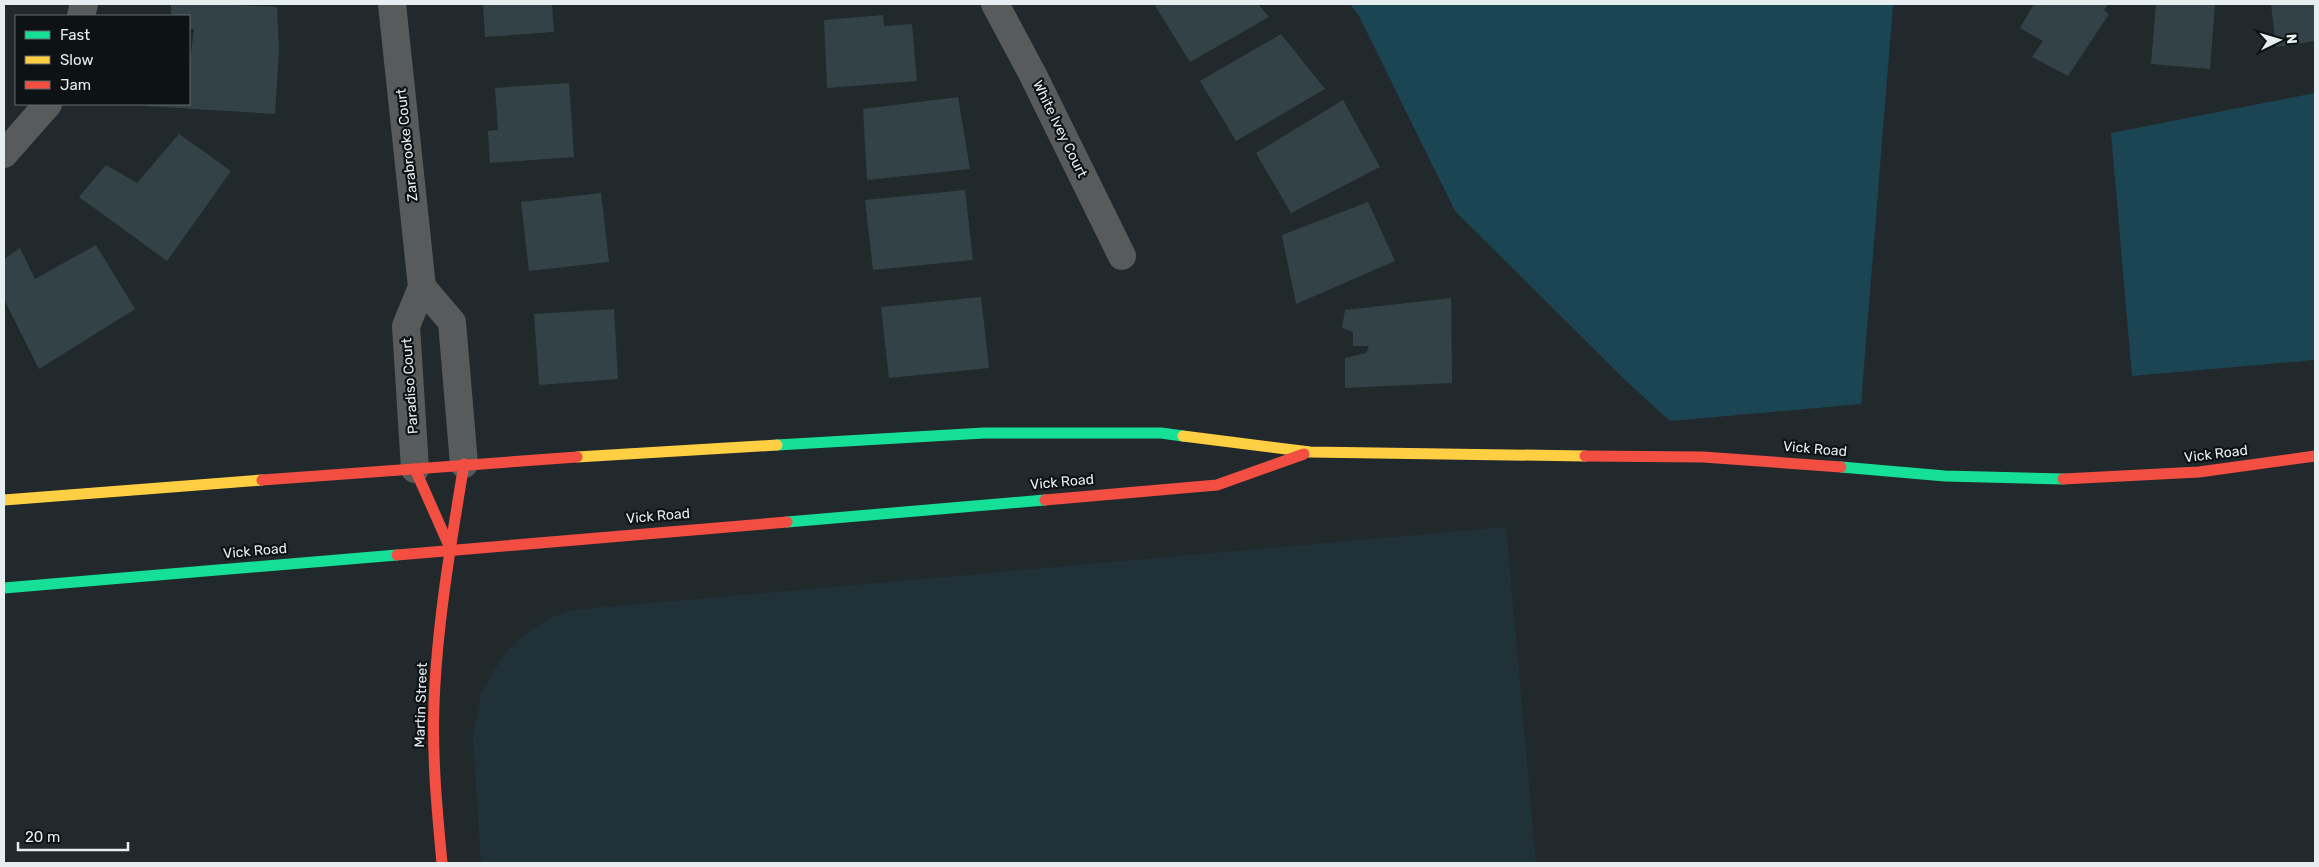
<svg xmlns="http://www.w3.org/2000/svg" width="2319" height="867" viewBox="0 0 2319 867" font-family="Rubik,sans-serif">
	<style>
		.built { fill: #203238 }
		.green { fill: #1b4553 }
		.building { fill: #334247 }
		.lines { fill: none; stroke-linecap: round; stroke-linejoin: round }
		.street { stroke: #585b5c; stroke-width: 28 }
		.fast { stroke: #16e098; stroke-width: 11 }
		.slow { stroke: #ffcf43; stroke-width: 11 }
		.jam { stroke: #f24e42; stroke-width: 11 }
		.labels { text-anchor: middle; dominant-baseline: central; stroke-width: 4.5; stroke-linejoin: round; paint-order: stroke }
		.street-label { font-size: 14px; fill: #e6eef1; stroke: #0d1214 }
	</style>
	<rect width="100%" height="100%" fill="#22292c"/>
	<path class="built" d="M1506,527L1536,863H481L473,736L481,694L502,657L517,641L534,628L553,617L573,610Z"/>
	<g class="green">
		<path d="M1350,4H1893L1861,404L1670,421L1625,380L1455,211L1359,16Z"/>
		<path d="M2315,93V360L2132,376L2111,133Z"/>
	</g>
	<g class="building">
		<path d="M171,4H221L277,7L279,50L275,114L146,106L147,104H189V69L194,29H189V16H171Z"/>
		<path d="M483,4H552L554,32L485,37Z"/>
		<path d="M1154,4H1258L1269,17L1190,62Z"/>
		<path d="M2034,4H2108L2104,10L2109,14L2068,76L2032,57L2043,41L2020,28Z"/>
		<path d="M2156,4H2215L2210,69L2151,64Z"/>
		<path d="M2271,4H2315V41L2276,47Z"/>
		<path d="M883,15L884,26L912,24L917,81L827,88L824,20Z"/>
		<path d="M1281,34L1325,89L1236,141L1200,81Z"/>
		<path d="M569,83L574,157L490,163L488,131L498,130L495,88Z"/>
		<path d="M958,97L970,169L867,180L863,109Z"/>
		<path d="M1343,100L1380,167L1291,213L1256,153Z"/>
		<path d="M179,134L231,171L167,261L79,197L106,165L137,183Z"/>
		<path d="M965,190L973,260L873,270L865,200Z"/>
		<path d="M601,193L609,262L529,271L521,202Z"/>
		<path d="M1368,202L1395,261L1296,304L1282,235Z"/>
		<path d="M96,245L135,309L39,369L4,299V259L20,248L35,279Z"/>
		<path d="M981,297L989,368L889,378L881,307Z"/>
		<path d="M1451,298L1452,383L1345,388V358L1366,353L1369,346H1353V332L1342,328L1345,310Z"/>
		<path d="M614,309L618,379L539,385L534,314Z"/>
	</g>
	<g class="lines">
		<g class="street">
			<path d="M392,4L422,287L406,326L415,469"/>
			<path d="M995,4L1032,73L1122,256"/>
			<path d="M81,16L84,4"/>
			<path d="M4,154L48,104"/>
			<path d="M422,287L452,322L464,464"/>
		</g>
		<g class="fast">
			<path d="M777,445L984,433H1161L1183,436"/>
			<path d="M1841,467L1945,476L2063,479"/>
			<path d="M787,522L1045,500"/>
			<path d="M4,588L397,555"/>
		</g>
		<g class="slow">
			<path d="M1183,436L1310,452L1585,456"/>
			<path d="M577,457L777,445"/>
			<path d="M4,500L262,480"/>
		</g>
		<g class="jam">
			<path d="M1585,456L1703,457L1841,467"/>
			<path d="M415,469L450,548"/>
			<path d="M2063,479L2199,472L2315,456"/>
			<path d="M262,480L577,457"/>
			<path d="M1045,500L1217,485L1304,454"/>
			<path d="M397,555L787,522"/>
			<path d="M442,863C437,810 432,757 434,704C437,624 451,543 464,464"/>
		</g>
	</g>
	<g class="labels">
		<g class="street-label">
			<text transform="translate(1060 129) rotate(64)">White Ivey Court</text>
			<text transform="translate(407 145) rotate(-96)">Zarabrooke Court</text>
			<text transform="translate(410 386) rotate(-94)">Paradiso Court</text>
			<text transform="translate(1815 449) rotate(5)">Vick Road</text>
			<text transform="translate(2216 454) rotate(-7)">Vick Road</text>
			<text transform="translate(1062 482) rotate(-5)">Vick Road</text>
			<text transform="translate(658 516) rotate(-5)">Vick Road</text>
			<text transform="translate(255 551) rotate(-5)">Vick Road</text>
			<text transform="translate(421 705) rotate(-88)">Martin Street</text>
		</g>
	</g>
	<rect width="2319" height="867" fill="none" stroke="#e6eef1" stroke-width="10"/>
	<rect x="15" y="15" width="175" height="90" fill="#0d1214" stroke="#646a6c"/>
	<rect x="25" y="31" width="25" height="8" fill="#16e098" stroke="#646a6c"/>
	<text x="60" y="40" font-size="15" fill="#e6eef1">Fast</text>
	<rect x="25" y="56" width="25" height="8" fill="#ffcf43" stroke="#646a6c"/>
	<text x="60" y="65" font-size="15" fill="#e6eef1">Slow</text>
	<rect x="25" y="81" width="25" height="8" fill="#f24e42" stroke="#646a6c"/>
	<text x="60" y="90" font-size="15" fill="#e6eef1">Jam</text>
	<g transform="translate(2279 40) rotate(85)" stroke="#0d1214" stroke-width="4" paint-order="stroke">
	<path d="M0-4L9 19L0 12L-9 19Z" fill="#e6eef1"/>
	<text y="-8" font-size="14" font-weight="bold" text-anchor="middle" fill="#e6eef1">N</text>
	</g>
	<path d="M18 842v8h110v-8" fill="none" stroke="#e6eef1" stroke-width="2.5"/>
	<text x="25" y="842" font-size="15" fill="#e6eef1" stroke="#0d1214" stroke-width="4" paint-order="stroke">20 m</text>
</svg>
